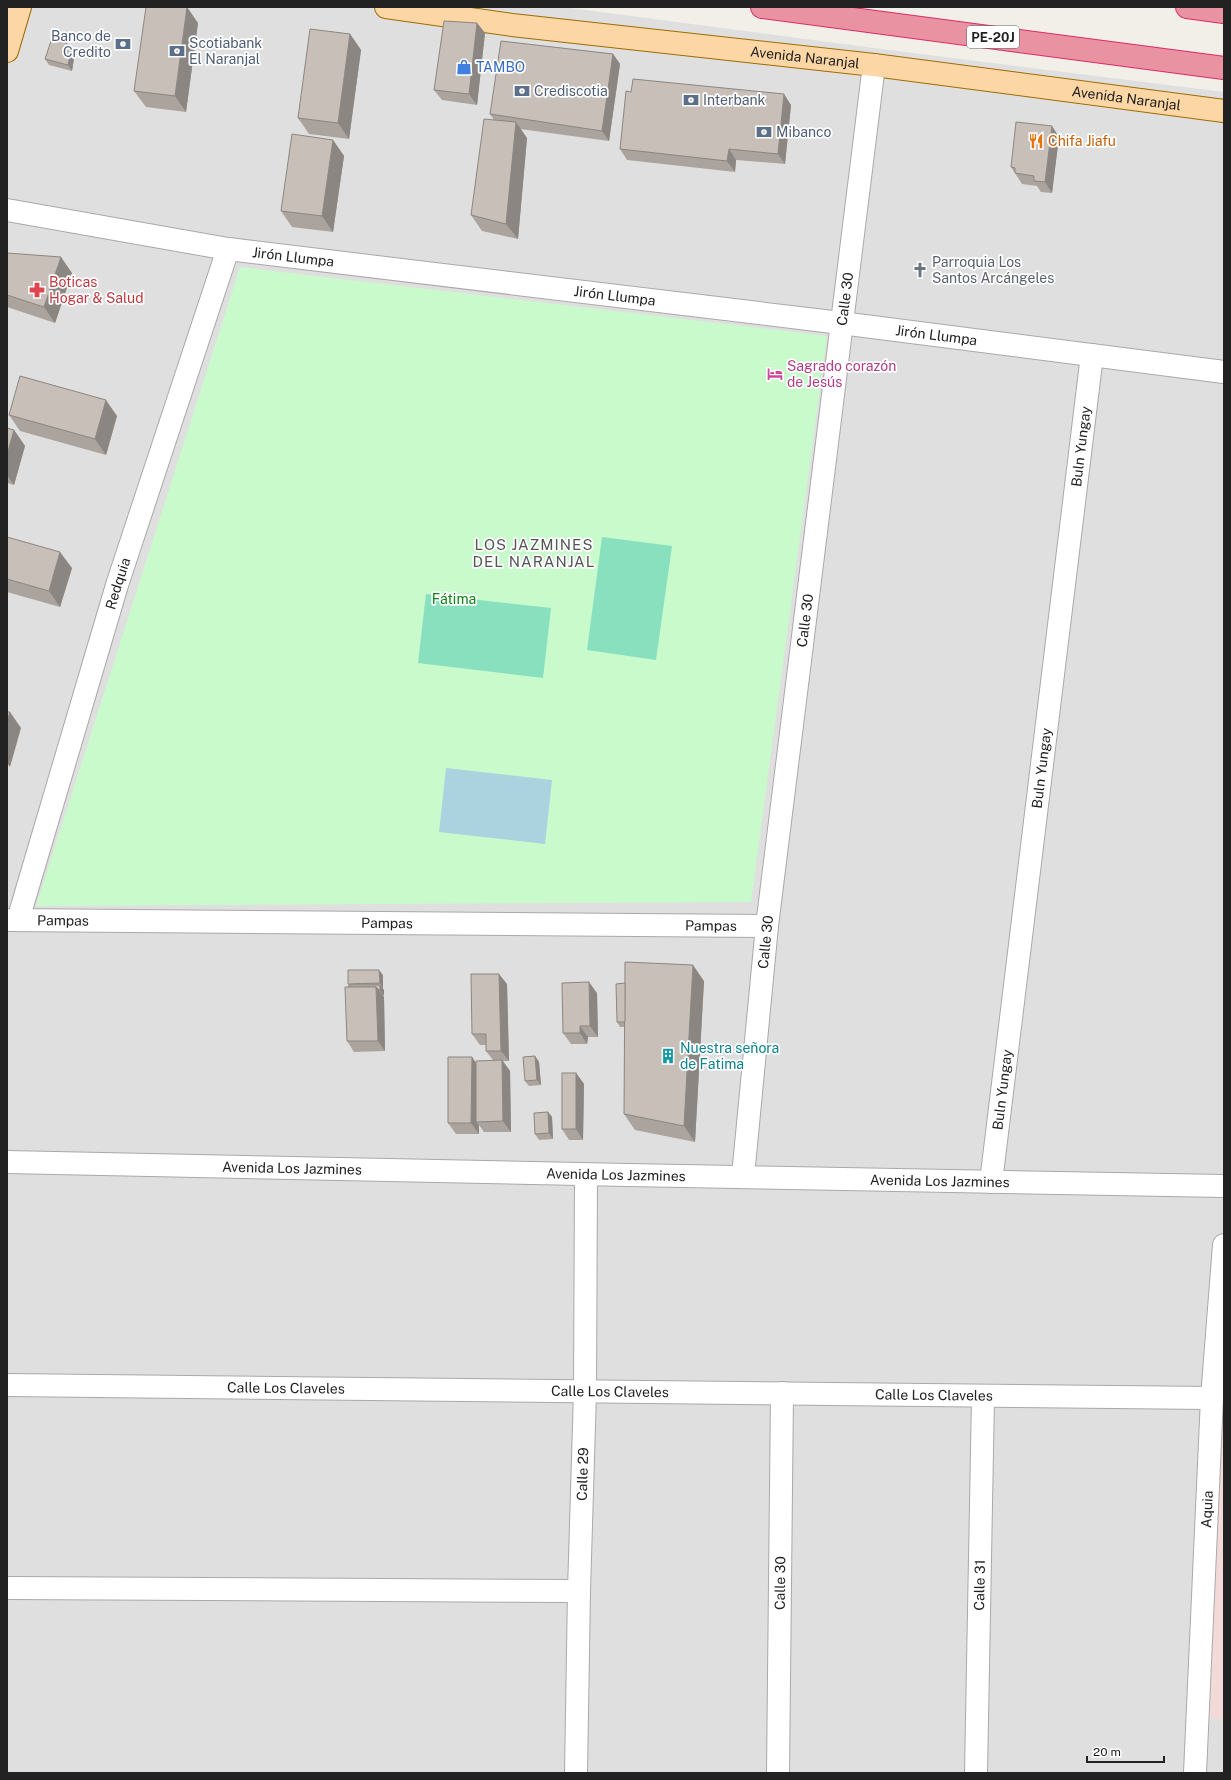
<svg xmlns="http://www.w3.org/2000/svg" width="1231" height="1780" viewBox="0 0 1231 1780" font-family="'Public Sans',sans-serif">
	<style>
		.residential { fill: #e0dfdf }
		.commercial { fill: #f2dad9 }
		.park { fill: #c8facc }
		.pitch { fill: #88e0be }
		.water { fill: #aad3df }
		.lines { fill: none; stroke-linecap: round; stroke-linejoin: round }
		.minor-casing { stroke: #a9a9a9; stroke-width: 24 }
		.major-casing { stroke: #a06b00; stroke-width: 24 }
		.highway-casing { stroke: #dc2a67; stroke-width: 24 }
		.minor { stroke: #fff; stroke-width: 22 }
		.major { stroke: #fcd6a4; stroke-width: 22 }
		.highway { stroke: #e892a2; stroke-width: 22 }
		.wall { fill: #aba49e }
		.shaded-wall { fill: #8b8681 }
		.building { fill: #c7bfb8; stroke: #8b8681 }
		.labels { text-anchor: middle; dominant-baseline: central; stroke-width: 3.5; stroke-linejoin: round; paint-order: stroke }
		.shield { fill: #fff; stroke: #646464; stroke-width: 1 }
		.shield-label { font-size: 13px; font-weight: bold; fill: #222 }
		.service-label { font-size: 14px; fill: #4e5e75; stroke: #fff; text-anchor: start }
		.street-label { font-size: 14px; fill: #222; stroke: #fff }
		.shop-label { font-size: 14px; fill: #366cbe; stroke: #fff; text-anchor: start }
		.food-label { font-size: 14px; fill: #c56008; stroke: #fff; text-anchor: start }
		.worship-label { font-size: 14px; fill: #5b616d; stroke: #fff; text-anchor: start }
		.health-label { font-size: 14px; fill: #be3a42; stroke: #fff; text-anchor: start }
		.hotel-label { font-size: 14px; fill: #b23c85; stroke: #fff; text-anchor: start }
		.park-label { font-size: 14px; fill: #0c8416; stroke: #fff }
		.culture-label { font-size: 14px; fill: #0d838f; stroke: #fff; text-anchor: start }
		.neighbourhood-label { font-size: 15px; letter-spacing: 1px; fill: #555; stroke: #fff }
	</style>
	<rect width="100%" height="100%" fill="#f2efe9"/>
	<path class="residential" d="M7,7H563L889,50L1224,92V1773H7Z"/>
	<path class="commercial" d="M1224,1307V1719L1199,1718Z"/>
	<path class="park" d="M240,267L827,336L751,902L36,906Z"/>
	<g class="pitch">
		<path d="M602,537L672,546L656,660L587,650Z"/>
		<path d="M426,594L551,608L543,678L418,663Z"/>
	</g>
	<path class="water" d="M446,768L552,780L545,844L439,832Z"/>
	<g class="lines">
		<defs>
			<g id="minor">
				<path id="s1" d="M7,210L228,249L841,323L1224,372"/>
				<path id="s2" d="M7,920L767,926"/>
				<path id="s3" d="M18,920L117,585L228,249"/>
				<path id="s4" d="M7,1162C413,1171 818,1179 1224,1186"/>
				<path id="s5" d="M743,1176L767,926L874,65"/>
				<path id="s6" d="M991,1182L1092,355"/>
				<path id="s7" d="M7,1385L1212,1398"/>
				<path d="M7,1588L579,1591"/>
				<path id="s8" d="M576,1773L579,1591L585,1392L586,1175"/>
				<path id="s9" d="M778,1773L782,1393"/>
				<path id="s10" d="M976,1773L983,1397"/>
				<path id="s11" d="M1195,1773L1212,1398L1224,1245"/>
			</g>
			<g id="major">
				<path id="s12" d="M386,7L512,25L874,65L1224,111"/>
				<path d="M7,51L20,7"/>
			</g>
			<g id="highway">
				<path d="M762,7L1224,68"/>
				<path d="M1187,7L1224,12"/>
			</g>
		</defs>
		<use href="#minor" class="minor-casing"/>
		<use href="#major" class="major-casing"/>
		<use href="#highway" class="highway-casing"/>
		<use href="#minor" class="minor"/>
		<use href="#major" class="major"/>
		<use href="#highway" class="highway"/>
	</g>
	<g class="wall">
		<path d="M198,23L186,112L146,107L134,91Z"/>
		<path d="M477,23L485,33L477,105L442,100L434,90Z"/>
		<path d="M350,34L361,50L349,139L309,134L298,118Z"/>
		<path d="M75,52L72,71L49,65L45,59Z"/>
		<path d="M613,54L620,64L609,141L520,129L527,138L518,239L482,231L471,215L494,120L490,114Z"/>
		<path d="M631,92L791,105L785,164L736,160L735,172L627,160L620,149Z"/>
		<path d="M1059,137L1052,193L1041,192L1037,186L1022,184L1011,167Z"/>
		<path d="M333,140L344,156L333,232L292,227L281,211Z"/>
		<path d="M7,253L72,273L55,323L7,307Z"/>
		<path d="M9,415L117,416L106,455L20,431Z"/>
		<path d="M7,428L14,430L25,446L14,485L7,483Z"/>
		<path d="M7,537L72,568L60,607L7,592Z"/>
		<path d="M383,975V989L384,990L383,996L384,997L385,1051L354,1052L347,1041L349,987L348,984Z"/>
		<path d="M704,981L695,1142L635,1130L624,1114L625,1027H620L617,1022Z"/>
		<path d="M507,984L509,1061H503L510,1071L511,1132H484L479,1125V1134H456L448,1123L472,1057L476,1063L493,1060L486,1051V1045H480L472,1034Z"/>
		<path d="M597,993L598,1037H588L587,1044H571L563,1033Z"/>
		<path d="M535,1056L539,1062L541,1085L529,1086L525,1081Z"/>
		<path d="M576,1073L584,1084L583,1140H569L562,1129Z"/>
		<path d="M548,1112L552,1117L553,1139L539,1140L535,1134Z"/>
	</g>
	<g class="shaded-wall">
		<path d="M187,7L198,23L186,112L175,96Z"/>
		<path d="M477,23L485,33L477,105L469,94Z"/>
		<path d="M350,34L361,50L349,139L338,123Z"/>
		<path d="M72,47L75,52L72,71L68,65Z"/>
		<path d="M613,54L620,64L609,141L602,131Z"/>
		<path d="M784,94L791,105L785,164L778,154Z"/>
		<path d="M516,122L527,138L518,239L506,224Z"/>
		<path d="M1052,126L1059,137L1052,193L1045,182Z"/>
		<path d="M333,140L344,156L333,232L322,216Z"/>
		<path d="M729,149L736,160L735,172L727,161Z"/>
		<path d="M61,257L72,273L55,323L44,307Z"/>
		<path d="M106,400L117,416L106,455L95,439Z"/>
		<path d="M14,430L25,446L14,485L7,475V455Z"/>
		<path d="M60,552L72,568L60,607L49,591Z"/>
		<path d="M10,712L21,728L10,767L7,763V722Z"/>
		<path d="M693,965L704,981L695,1142L684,1126Z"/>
		<path d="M379,970L383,975V989L380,983Z"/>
		<path d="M499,974L507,984L509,1061L501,1051Z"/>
		<path d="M589,982L597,993L598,1037L590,1026Z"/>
		<path d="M380,985L384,990V996L380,991Z"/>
		<path d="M376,987L384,997L385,1051L378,1041Z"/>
		<path d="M580,1026L588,1037L587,1044L580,1033Z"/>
		<path d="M535,1056L539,1062L541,1085L537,1080Z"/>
		<path d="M472,1057L479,1068L476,1122L479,1125V1134L471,1123Z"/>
		<path d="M502,1060L510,1071L511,1132L503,1121Z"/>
		<path d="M576,1073L584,1084L583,1140L576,1129Z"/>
		<path d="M548,1112L552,1117L553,1139L549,1133Z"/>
	</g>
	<g class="building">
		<path d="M146,7H187L175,96L134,91Z"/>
		<path d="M444,21L477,23L469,94L434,90Z"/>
		<path d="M310,29L350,34L338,123L298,118Z"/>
		<path d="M53,35L72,47L68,65L45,59Z"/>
		<path d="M501,41L613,54L602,131L490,114Z"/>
		<path d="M633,79L784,94L778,154L729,149L727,161L620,149L626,91L631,92Z"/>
		<path d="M484,119L516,122L506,224L471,215Z"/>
		<path d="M1016,122L1052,126L1045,182L1034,181V176L1015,173V168L1011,167Z"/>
		<path d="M292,134L333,140L322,216L281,211Z"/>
		<path d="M7,253L61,257L44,307L7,295Z"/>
		<path d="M20,376L106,400L95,439L9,415Z"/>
		<path d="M7,428L14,430L7,455Z"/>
		<path d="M7,537L60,552L49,591L7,579Z"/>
		<path d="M7,712H10L7,722Z"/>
		<path d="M625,962L693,965L684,1126L624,1114Z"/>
		<path d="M348,970H379L380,983L348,984Z"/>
		<path d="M471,974H499L501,1051H486V1034H472Z"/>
		<path d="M589,982L590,1026H580V1033H563L562,983Z"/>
		<path d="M625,983V1022H617L616,984Z"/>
		<path d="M349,985H380V991L376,987H349Z"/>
		<path d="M345,987H376L378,1041H347Z"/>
		<path d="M535,1056L537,1080L525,1081L523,1057Z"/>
		<path d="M448,1057H472L471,1123H448Z"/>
		<path d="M502,1060L503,1121L476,1122V1061Z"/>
		<rect x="562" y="1073" width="14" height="56"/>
		<path d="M548,1112L549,1133L535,1134L534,1113Z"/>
	</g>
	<defs>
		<symbol id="bank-bare" viewBox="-9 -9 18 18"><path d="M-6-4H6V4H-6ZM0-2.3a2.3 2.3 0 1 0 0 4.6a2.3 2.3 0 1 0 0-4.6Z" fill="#5c6f8a" stroke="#fff" stroke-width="2.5" paint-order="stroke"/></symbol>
		<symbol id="shop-bare" viewBox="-9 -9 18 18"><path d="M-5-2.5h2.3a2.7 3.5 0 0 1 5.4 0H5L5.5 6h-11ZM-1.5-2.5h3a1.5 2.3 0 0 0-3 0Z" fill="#3f7fe0" stroke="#fff" stroke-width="2.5" paint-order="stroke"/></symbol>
		<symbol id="restaurant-bare" viewBox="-9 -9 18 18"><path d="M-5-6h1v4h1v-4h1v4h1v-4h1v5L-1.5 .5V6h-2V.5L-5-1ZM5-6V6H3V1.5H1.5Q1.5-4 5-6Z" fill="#e8710a" stroke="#fff" stroke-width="2.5" paint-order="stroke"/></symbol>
		<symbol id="church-bare" viewBox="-9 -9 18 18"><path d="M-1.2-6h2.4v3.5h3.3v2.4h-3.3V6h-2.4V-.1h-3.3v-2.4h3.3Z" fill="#6b7280" stroke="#fff" stroke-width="2.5" paint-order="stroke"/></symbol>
		<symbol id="pharmacy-bare" viewBox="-9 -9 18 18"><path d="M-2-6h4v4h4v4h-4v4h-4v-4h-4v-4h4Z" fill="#e0444e" stroke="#fff" stroke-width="2.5" paint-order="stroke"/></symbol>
		<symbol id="hotel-bare" viewBox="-9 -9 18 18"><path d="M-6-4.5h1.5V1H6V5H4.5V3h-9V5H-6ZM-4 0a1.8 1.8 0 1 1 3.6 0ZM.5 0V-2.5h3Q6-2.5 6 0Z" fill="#d1479c" stroke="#fff" stroke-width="2.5" paint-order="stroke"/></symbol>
		<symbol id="building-bare" viewBox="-9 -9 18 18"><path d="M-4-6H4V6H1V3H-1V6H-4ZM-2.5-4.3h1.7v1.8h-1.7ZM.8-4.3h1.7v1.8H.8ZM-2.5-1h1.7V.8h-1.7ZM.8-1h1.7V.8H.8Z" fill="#0f9aa8" stroke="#fff" stroke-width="2.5" paint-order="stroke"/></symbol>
	</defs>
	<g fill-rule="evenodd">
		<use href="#bank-bare" x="112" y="33" width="22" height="22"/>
		<use href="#bank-bare" x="166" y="40" width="22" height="22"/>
		<use href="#shop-bare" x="453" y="56" width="22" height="22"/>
		<use href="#bank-bare" x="511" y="80" width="22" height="22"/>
		<use href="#bank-bare" x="680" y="89" width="22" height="22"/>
		<use href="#bank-bare" x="753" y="121" width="22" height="22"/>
		<use href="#restaurant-bare" x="1025" y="130" width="22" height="22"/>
		<use href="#church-bare" x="909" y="259" width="22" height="22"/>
		<use href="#pharmacy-bare" x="26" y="279" width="22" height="22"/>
		<use href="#hotel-bare" x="764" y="363" width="22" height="22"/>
		<use href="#building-bare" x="657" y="1045" width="22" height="22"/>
	</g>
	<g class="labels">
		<rect class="shield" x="967" y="26" width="52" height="22" rx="3"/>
		<g class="shield-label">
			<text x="993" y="37">PE-20J</text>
		</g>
		<g class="service-label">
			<text x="111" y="36" text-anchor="end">Banco de<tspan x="111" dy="16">Credito</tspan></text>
			<text x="189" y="43">Scotiabank<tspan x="189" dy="16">El Naranjal</tspan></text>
			<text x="534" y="91">Crediscotia</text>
			<text x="703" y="100">Interbank</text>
			<text x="776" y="132">Mibanco</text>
		</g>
		<g class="street-label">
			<text stroke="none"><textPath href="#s12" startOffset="422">Avenida Naranjal</textPath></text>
			<text stroke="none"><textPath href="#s12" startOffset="746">Avenida Naranjal</textPath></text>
			<text stroke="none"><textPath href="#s1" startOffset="290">Jirón Llumpa</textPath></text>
			<text stroke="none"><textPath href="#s1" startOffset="614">Jirón Llumpa</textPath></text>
			<text stroke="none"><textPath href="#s5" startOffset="883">Calle 30</textPath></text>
			<text stroke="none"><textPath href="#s1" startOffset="938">Jirón Llumpa</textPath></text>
			<text stroke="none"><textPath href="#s6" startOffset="741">Buln Yungay</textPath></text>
			<text stroke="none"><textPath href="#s3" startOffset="351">Redquia</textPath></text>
			<text stroke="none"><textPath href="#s5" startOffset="559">Calle 30</textPath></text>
			<text stroke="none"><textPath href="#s6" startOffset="417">Buln Yungay</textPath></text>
			<text stroke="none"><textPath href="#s2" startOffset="56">Pampas</textPath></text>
			<text stroke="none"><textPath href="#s2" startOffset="380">Pampas</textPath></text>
			<text stroke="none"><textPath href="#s2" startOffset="704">Pampas</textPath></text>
			<text stroke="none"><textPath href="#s5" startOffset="235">Calle 30</textPath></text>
			<text stroke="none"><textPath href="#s6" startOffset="93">Buln Yungay</textPath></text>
			<text stroke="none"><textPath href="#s4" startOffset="285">Avenida Los Jazmines</textPath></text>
			<text stroke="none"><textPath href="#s4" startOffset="609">Avenida Los Jazmines</textPath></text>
			<text stroke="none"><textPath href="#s4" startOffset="933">Avenida Los Jazmines</textPath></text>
			<text stroke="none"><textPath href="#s7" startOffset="279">Calle Los Claveles</textPath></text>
			<text stroke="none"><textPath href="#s7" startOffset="603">Calle Los Claveles</textPath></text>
			<text stroke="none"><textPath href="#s7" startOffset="927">Calle Los Claveles</textPath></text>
			<text stroke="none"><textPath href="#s8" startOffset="299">Calle 29</textPath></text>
			<text stroke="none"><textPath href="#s11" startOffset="264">Aquia</textPath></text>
			<text stroke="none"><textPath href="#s9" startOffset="190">Calle 30</textPath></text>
			<text stroke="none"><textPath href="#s10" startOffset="188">Calle 31</textPath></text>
		</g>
		<g class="shop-label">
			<text x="476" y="67">TAMBO</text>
		</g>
		<g class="food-label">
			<text x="1048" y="141">Chifa Jiafu</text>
		</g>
		<g class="worship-label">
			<text x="932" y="262">Parroquia Los<tspan x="932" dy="16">Santos Arcángeles</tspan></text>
		</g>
		<g class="health-label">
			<text x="49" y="282">Boticas<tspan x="49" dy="16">Hogar &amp; Salud</tspan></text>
		</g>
		<g class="hotel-label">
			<text x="787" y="366">Sagrado corazón<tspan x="787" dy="16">de Jesús</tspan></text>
		</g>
		<g class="park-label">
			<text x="454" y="599">Fátima</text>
		</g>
		<g class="culture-label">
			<text x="680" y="1048">Nuestra señora<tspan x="680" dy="16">de Fatima</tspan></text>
		</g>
		<g class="neighbourhood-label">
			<text x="534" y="544">LOS JAZMINES<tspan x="534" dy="17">DEL NARANJAL</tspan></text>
		</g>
	</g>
	<rect width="1231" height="1780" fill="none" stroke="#222222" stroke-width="16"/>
	<path d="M1087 1756v6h77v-6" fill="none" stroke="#222222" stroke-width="2"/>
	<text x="1093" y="1756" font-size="12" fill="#222222" stroke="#ffffff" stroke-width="3" paint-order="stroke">20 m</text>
</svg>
